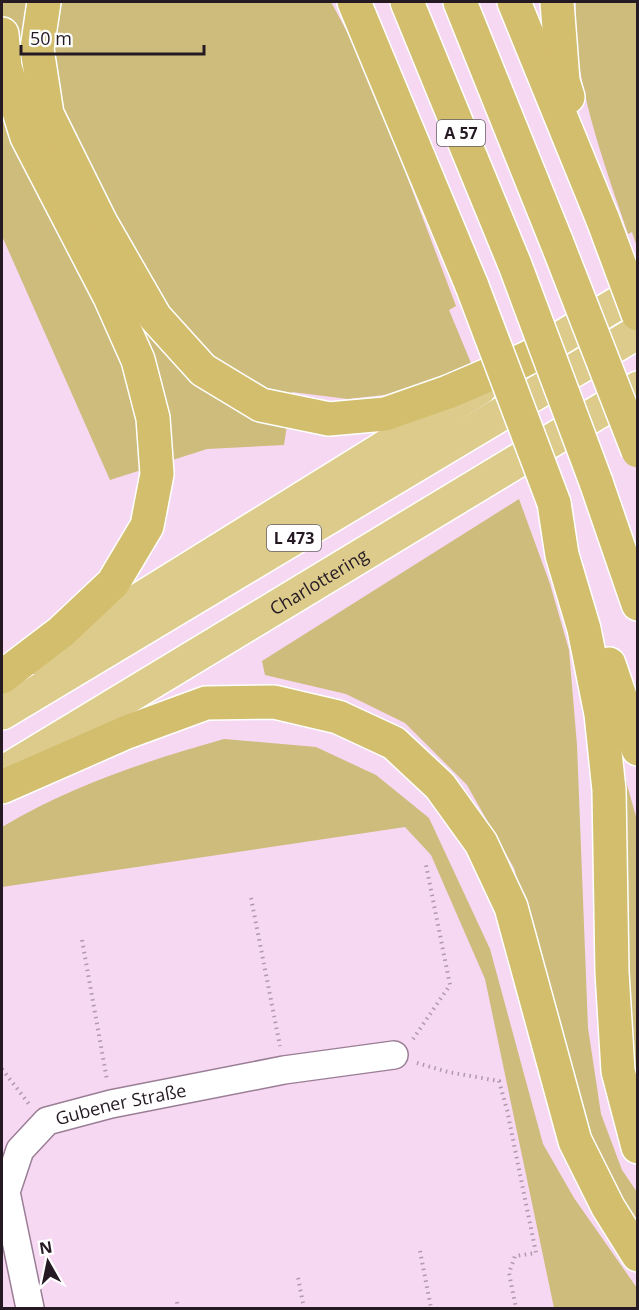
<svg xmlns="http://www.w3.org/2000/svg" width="639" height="1310" viewBox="0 0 639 1310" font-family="'Open Sans',sans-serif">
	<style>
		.green { fill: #cdbc7b }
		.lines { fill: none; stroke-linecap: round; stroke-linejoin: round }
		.minor-casing { stroke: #9a7e96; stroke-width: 30 }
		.trunk-casing { stroke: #fff; stroke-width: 36 }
		.motorway-casing { stroke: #fff; stroke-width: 36 }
		.path { stroke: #b099ad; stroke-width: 4; stroke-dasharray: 1.5 4.5; stroke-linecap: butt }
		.minor { stroke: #fff; stroke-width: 27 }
		.trunk { stroke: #dccb8b; stroke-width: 33 }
		.motorway { stroke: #d3be6e; stroke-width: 33 }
		.motorway-bridge-casing { stroke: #fff; stroke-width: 36; stroke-linecap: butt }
		.motorway-bridge { stroke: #d3be6e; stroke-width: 33 }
		.labels { text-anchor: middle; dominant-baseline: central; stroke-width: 6; stroke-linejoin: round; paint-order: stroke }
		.shield { fill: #fff; stroke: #665f66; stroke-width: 1.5 }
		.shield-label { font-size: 16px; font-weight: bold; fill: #251a24 }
		.street-label { font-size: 18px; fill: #251a24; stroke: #fff }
	</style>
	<rect width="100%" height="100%" fill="#f6d8f2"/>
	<g class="green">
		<path d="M2,2H331L353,43L383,113L456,306L449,310L471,363L435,382L402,393L348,399L292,392L284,445L207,449L110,480L2,236Z"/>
		<path d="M576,2H637V247L632,232L628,234C605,165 570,74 576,2Z"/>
		<path d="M519,499L550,584L569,650L577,745L588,1028L601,1114L622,1170L637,1192V1234L621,1210L577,1104L542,964L514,868L467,785L405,723L346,694L265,675L262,661Z"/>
		<path d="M224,739L316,747L376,775L429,818L490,949L543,1144L574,1198L637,1288V1308H554L485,979L431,855L405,827L2,887V827C71,786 146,761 224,739Z"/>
		<path d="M616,746L637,820V1123L632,1111Z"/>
	</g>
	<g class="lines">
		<defs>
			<g id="minor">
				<path id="s1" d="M30,1308L6,1192L20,1150L47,1121L111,1104L284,1070L394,1055"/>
			</g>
			<g id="trunk">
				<path d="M521,362L638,291"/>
				<path d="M42,660L480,388"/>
				<path d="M2,713L638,332"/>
				<path id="s2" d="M2,773L638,388"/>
			</g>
			<g id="motorway">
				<path d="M44,2L37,49L47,114L101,223L155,317L203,370L261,405L329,419L385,414L448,392L530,357"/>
				<path d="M354,2L472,286"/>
				<path d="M407,2L515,265"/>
				<path d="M460,2L557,243"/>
				<path d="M514,2L603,220"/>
				<path d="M557,2L563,81L568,97"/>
				<path d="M2,34L5,67L27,137L110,297L138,360L153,418L157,474L147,526L113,583L61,632L2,677"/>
				<path d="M596,482L638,604"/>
				<path d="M554,503L562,555L584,629L601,714L609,790L612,972L618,1071L638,1147"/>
				<path d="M609,664L638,749"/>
				<path d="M2,787L127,732L206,703L274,702L338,717L394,743L440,786L481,843L511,907L575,1141L608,1207L638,1255"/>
			</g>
		</defs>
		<use href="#minor" class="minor-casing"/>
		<use href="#trunk" class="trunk-casing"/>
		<use href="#motorway" class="motorway-casing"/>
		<g class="path">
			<path d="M251,898L280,1046"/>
			<path d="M82,940L107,1080"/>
			<path d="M413,1039L450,985L426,865"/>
			<path d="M417,1063L448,1072L499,1081L507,1110L536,1253L515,1256L509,1273L516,1308"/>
			<path d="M2,1069L29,1104"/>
			<path d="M420,1251L431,1308"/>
			<path d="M298,1278L304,1308"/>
			<path d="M177,1302L178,1308"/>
		</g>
		<use href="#minor" class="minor"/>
		<use href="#trunk" class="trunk"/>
		<use href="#motorway" class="motorway"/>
		<defs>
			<g id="motorway-bridge">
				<path d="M603,220L638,314"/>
				<path d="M557,243L638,451"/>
				<path d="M515,265L596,482"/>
				<path d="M472,286L554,503"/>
			</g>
		</defs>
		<use href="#motorway-bridge" class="motorway-bridge-casing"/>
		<use href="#motorway-bridge" class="motorway-bridge"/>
	</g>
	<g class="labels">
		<g class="shield">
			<rect x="437" y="120" width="48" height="26" rx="4.5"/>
			<rect x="267" y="525" width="54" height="26" rx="4.5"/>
		</g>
		<g class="shield-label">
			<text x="461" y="133">A 57</text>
			<text x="294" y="538">L 473</text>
		</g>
		<g class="street-label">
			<text stroke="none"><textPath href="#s2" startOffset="370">Charlottering</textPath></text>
			<text stroke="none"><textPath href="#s1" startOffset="278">Gubener Straße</textPath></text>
		</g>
	</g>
	<rect width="639" height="1310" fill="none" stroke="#251a24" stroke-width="6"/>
	<g transform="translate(48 1262) rotate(351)" stroke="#ffffff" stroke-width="4.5" paint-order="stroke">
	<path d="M0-4.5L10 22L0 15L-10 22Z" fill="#251a24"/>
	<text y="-9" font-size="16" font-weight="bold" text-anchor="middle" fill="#251a24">N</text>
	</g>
	<path d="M21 45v9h183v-9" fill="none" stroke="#251a24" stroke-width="3"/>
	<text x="30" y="45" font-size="18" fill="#251a24" stroke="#ffffff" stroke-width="4.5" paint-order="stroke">50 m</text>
</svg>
